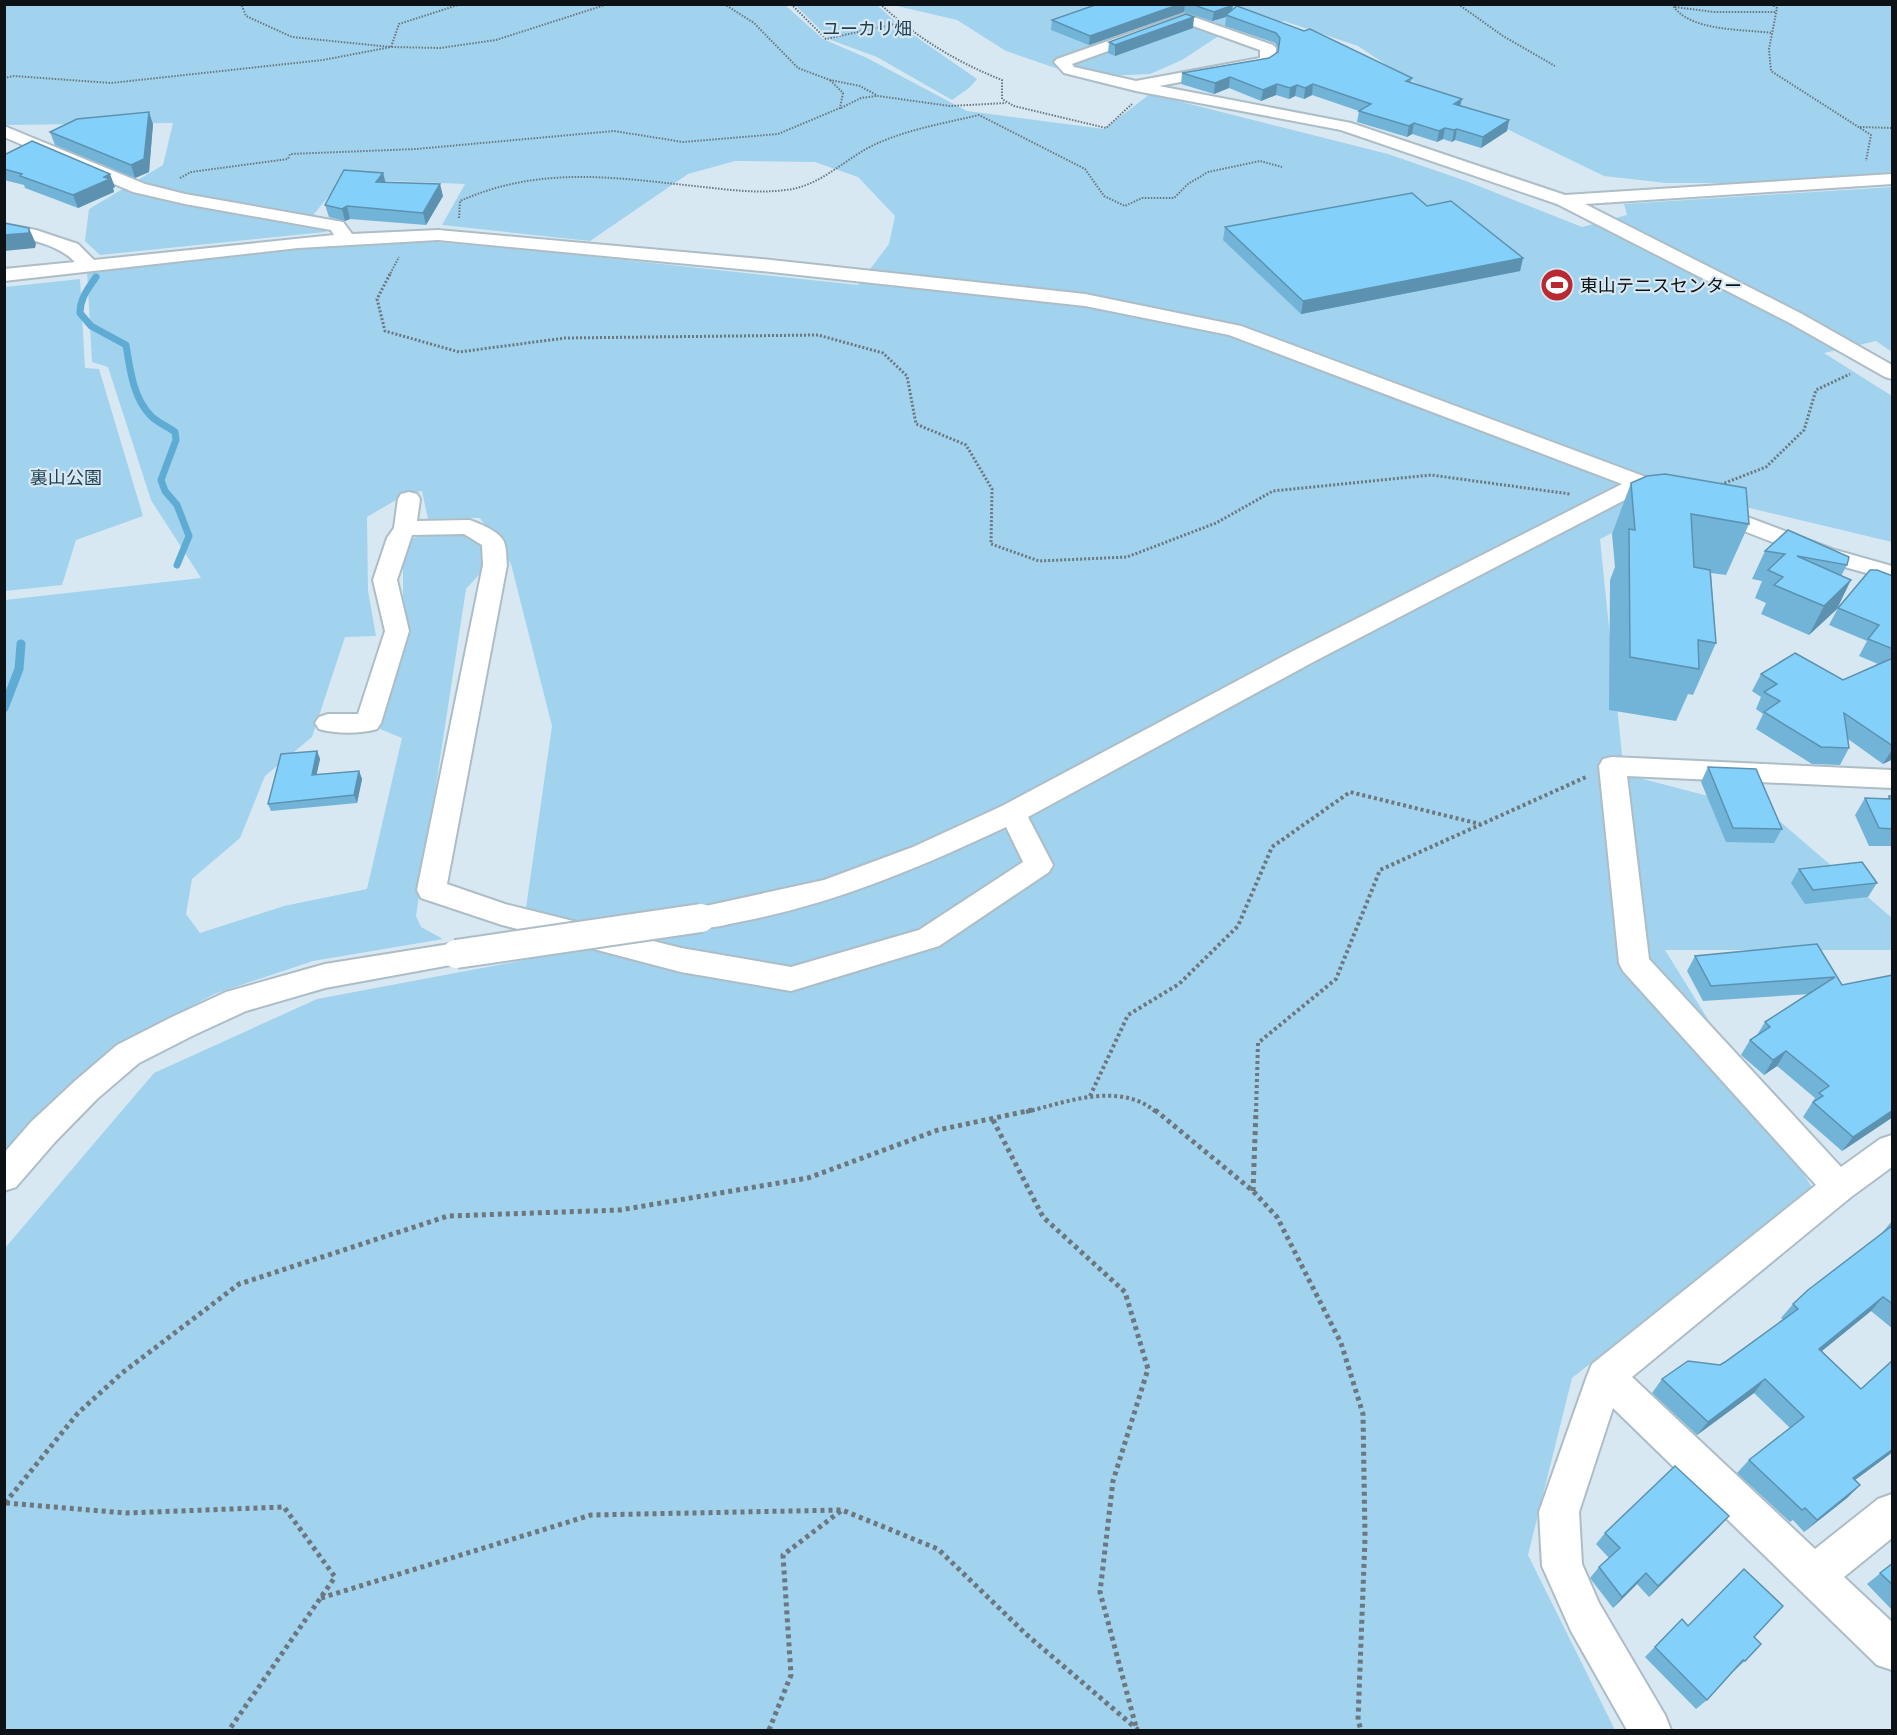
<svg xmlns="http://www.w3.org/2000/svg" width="1897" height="1735" viewBox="0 0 1897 1735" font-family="'PT Sans Narrow','Noto Sans JP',sans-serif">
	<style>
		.green { fill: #a1d2ee }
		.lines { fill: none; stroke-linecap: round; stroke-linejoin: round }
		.stream-far1 { stroke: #5eacd4; stroke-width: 7 }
		.stream { stroke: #5eacd4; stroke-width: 9 }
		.minor-casing { stroke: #adbdc6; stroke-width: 4 }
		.path-far3 { stroke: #6c777e; stroke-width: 2; stroke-dasharray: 1.5 1.5; stroke-linecap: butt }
		.path-far2 { stroke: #6c777e; stroke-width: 3; stroke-dasharray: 2 2; stroke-linecap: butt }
		.path-far1 { stroke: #6c777e; stroke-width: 4; stroke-dasharray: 3 3; stroke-linecap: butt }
		.path { stroke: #6c777e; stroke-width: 5; stroke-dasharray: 4 4; stroke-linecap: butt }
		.minor { fill: #fff; fill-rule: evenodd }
		.minor-bridge-casing { stroke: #adbdc6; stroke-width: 32; stroke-linecap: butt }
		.minor-bridge { stroke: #fff; stroke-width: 28 }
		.wall { fill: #71b4d8 }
		.shaded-wall { fill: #5c92b0 }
		.building { fill: #83d1fb; stroke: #5c92b0; stroke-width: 1.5 }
		.labels { text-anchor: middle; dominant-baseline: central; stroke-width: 4.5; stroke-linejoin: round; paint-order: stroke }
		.far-park-label { font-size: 18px; fill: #1d3f51; stroke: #d8e8f2 }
		.far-poi-label { font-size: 18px; fill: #0c1215; stroke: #d8e8f2; text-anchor: start }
	</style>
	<rect width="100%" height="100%" fill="#d8e8f2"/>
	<g class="green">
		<path d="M5,5H785L823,39L867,58L967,111L1104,129L1150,94L1388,154L1466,181L1582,227L1627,215L1624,204L1892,187V352L1876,341L1824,353L1892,396V542L1691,494L1600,539L1624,774L1769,812L1892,918V950H1665L1813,1189L1572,1378L1528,1555L1615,1730H5V1248L154,1073L317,999L530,959L526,908L552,726L511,564L480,518L428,519L422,491L408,493L367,517L368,591L376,636L345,637L312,737L265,776L240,838L192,879L186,914L200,933L284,906L367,889L402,738L380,729L408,625L403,599V555L410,539L440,531L466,532L488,548L486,567L466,589L416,916L421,927L443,939L313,961L214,994L109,1052L5,1151V600L201,578L151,500L108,367L92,362L87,271L336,245L435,242L541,251L858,285L889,244L895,216L858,177L815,162L735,161L688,174L590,241L442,225L465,184L343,179L314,214L328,226L325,232L100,255L85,241L89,209L163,165L173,123L5,125Z"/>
		<path d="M795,5H877L899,25L977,79L969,88L952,100L877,57L831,40Z"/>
		<path d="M893,5H1892V174L1745,183H1666L1604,176L1439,96L1400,74L1358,46L1284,21L1231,28L1182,60L1150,74L1082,77L1006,51L957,20Z"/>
		<path d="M80,279L85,368L99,369L143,516L76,540L62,585L5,591V287Z"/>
	</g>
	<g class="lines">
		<path class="stream-far1" d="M96,277C88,289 80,298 80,313L91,326L126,345C130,369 133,398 151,416C158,423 167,426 175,432L176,440L161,480L165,491L177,505L189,536L177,565"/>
		<path class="stream" d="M4,708L19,669L21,644"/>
		<defs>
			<g id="minor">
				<path d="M1185,14L1273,45L1276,48L1275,61L1267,66L1159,86L1351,123L1565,195L1892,174V184L1585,204L1802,314L1892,365V379L1885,377L1788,322L1557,204L1341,130L1136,91L1064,73L1054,62L1057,59ZM1185,23L1260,50V58L1136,81L1074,67L1072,64Z"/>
				<path d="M4,126L145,184L185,194L337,221L343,222L352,234L438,230L761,259L1085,294L1241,326L1678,489L1681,494L1678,499L1670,501L1642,491L1315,661L1028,817L1053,865L1049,872L939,946L791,991L681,972L502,925L421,898L417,890L483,565L482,545L464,534L412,535L397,580L409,631L381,723L377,729C360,734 336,734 319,729L315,723L319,717L328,714H358L385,631L373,580L387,538L394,528L398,499L401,494L409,492L417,494L420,499L417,521L469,520C479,523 498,531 503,540C507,547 506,558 507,565L447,884L505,904L681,948L791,967L919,930L1023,862L1006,827C921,867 836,903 744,921C727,924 708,931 691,926L686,918L691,910L701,907L824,880L913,847L1002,806L1297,649L1622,484L1229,335L1085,306L761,271L438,240L298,248L4,281V269L75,262C58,244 29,239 4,235V224L36,230L78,244L94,260L334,235L331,230L185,204L133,192L4,137Z"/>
				<path d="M1713,504L1835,550L1892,566V580L1819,560L1705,516L1702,511L1705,506Z"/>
				<path d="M1612,757L1892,770V788L1627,776L1649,959L1841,1167L1880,1139L1892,1135V1167L1851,1197L1632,1377L1815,1549L1878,1499L1892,1494V1538L1844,1577L1892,1622V1670L1877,1665L1613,1408L1579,1512L1582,1564L1599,1603L1665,1715L1671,1730H1627L1571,1631L1542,1566L1539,1512L1587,1376L1592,1364L1816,1185L1623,971L1619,963L1599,766L1603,759Z"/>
				<path d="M456,943L467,946L471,954L467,962L325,988L246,1011L194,1035L139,1063L97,1099L55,1142L16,1187L4,1191V1153L31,1122L75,1081L117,1045L172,1017L226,992L325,964Z"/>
			</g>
		</defs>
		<use href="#minor" class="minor-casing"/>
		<g class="path-far3">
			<path d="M245,4L242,6L246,16L292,37L391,47L440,48L496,40L608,4"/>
			<path d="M724,4L754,23L798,68L830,80L860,86L878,96L950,106L1006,103"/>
			<path d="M791,4L826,39L899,23"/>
			<path d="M880,4C916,37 956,62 1002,80V99L1014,106L1106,128L1132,104"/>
			<path d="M1458,4L1503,36L1555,66"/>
			<path d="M1672,4C1688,32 1744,29 1772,33"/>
			<path d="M1771,4L1777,8L1769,49L1771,71L1871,135L1866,161"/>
			<path d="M1675,7L1714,12H1776"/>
			<path d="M4,78L14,76L111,83L323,60L391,47L399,24L461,4"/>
			<path d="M841,108L861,98L876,96"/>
			<path d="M1860,127L1892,128"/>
			<path d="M180,178L191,172L288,159L290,154L416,149L614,131L683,142L778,134L840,108L843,93L830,80"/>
			<path d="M459,218L460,201C539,166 611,177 694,186C724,189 755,194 785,190C821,187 846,157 878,143C910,129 945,123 979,115L1085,169L1104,196L1125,206L1142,198H1174L1188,184L1208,172L1260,161L1282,167"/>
			<path d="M389,276L399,257"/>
		</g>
		<g class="path-far2">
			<path d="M390,274L377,299L385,331L459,352L565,338L818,335L883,353L907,376L916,424L966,445L992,489L991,544L1039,561L1127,557L1216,523L1273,491L1431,475L1570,494"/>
			<path d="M1717,486L1766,467L1804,430L1816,390L1850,374"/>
		</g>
		<g class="path-far1">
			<path d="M1090,1096L1128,1015L1179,984L1238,926L1272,847L1350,792L1480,824"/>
			<path d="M1026,1112C1066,1102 1120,1081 1156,1112"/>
			<path d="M1256,1112L1258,1043L1336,979L1380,870L1586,777"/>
		</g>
		<g class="path">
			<path d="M1155,1110L1253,1191L1277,1217L1341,1343L1363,1414L1365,1538L1358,1720L1361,1730"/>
			<path d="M993,1120L1043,1217L1125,1292L1148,1369L1113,1481L1100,1592L1136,1727"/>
			<path d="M1253,1191L1256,1110"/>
			<path d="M5,1503L78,1413L122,1373L239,1284L448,1216L620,1210L808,1178L938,1130L1032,1110"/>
			<path d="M6,1503L126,1513L284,1507L335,1577L229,1730"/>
			<path d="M321,1598L591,1515L841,1510"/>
			<path d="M769,1730L791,1675L783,1555L842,1510L938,1549L1027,1635L1138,1730"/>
		</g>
		<use href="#minor" class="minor"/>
		<defs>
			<path id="minor-bridge" d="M456,954L701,918"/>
		</defs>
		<use href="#minor-bridge" class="minor-bridge-casing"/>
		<use href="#minor-bridge" class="minor-bridge"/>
	</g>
	<g class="wall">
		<path d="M1098,4H1231L1233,5L1232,10L1412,78L1411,82L1460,105L1509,120L1507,131L1481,148L1455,140L1452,142L1443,139L1437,142L1412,134L1407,137L1357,122L1359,111L1312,95L1304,99L1295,96L1289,99L1276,95L1261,101L1229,88L1214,94L1181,84L1182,73L1269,58L1278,52V48L1275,43L1225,26L1226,17L1212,21L1184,12L1089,45L1051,30L1052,20Z"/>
		<path d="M1193,28L1115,56L1108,53L1109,42Z"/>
		<path d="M153,124L149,172L135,178L55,145L50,132Z"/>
		<path d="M4,155L115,187L113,188L114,192L78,208L25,188L24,185L4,180Z"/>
		<path d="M383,173L386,183L443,196L426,225L350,219L345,221L329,217L325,205Z"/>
		<path d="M1225,227L1523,258L1520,271L1301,314L1223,240Z"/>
		<path d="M1631,483L1749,524L1726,575L1711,573L1716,643L1693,695L1688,694L1676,721L1609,710L1610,580L1615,567L1612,534Z"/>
		<path d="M1765,551L1847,565L1841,576L1837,609L1809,635L1761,614L1766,603L1755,598L1762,581L1752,579Z"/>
		<path d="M1893,576V759L1883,764L1848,739L1849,748L1840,765L1812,764L1756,729L1763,714L1756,709L1761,697L1752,691L1761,674L1843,680L1878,664L1859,656L1867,641L1829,625L1838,608Z"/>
		<path d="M317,751L320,759L316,775L359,771L362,779L357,803L271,811L268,804Z"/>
		<path d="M1708,767L1782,829L1774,843L1726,842L1701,782Z"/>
		<path d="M1889,796H1893V846H1869L1855,815L1865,798L1887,799Z"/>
		<path d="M1799,869L1877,883L1868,897L1805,904L1791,883Z"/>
		<path d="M1817,944L1842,985L1893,975V1117L1842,1151L1803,1117L1815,1098L1777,1066L1764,1075L1741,1055L1750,1040L1757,1035L1765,1022L1810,994L1703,1001L1687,971L1695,956Z"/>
		<path d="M1893,1220V1329L1871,1311L1822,1351L1861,1389L1893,1360V1451L1855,1480L1860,1485L1847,1498L1804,1532L1793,1520L1790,1522L1737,1473L1749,1460L1790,1428L1754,1393L1697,1435L1652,1393L1662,1379L1720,1365L1783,1320L1781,1318L1793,1304L1880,1235Z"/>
		<path d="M1719,1527L1649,1597L1637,1584L1613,1608L1590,1578L1599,1567L1609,1558L1596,1544L1605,1533Z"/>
		<path d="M1893,1563V1611L1867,1584Z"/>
		<path d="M1682,1619L1688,1626L1754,1637L1745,1661L1734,1671H1733L1707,1700L1696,1709L1645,1657Z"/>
	</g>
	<g class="shaded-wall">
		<path d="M1180,4H1185L1184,12L1089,45L1090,36Z"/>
		<path d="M1233,5L1231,15H1226V17L1212,21L1214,12Z"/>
		<path d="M1194,17L1193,28L1115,56V45Z"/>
		<path d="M1230,77L1229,88L1214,94L1215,83Z"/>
		<path d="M1277,84L1276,95L1261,101L1263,90Z"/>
		<path d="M1313,84L1312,95L1304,99L1305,88Z"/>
		<path d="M1297,85L1295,96L1289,99L1290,88Z"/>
		<path d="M1462,99L1459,110L1454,104Z"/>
		<path d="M149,112L153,124L149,172L135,178L131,165Z"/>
		<path d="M1509,120L1507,131L1481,148L1483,137Z"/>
		<path d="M1414,123L1412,134L1407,137L1409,126Z"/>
		<path d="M1445,128L1443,139L1437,142L1439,131Z"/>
		<path d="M1457,129L1455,140L1452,142L1454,130Z"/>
		<path d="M383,173L386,185L376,182Z"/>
		<path d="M110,174L115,187L113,188L114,192L78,208L73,195Z"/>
		<path d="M440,184L443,196L426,225L423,213Z"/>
		<path d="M347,206L350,219L345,221L342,209Z"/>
		<path d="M29,228L36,244L35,248L4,251V235Z"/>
		<path d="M1523,258L1520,271L1301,314L1303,301Z"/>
		<path d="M1851,580L1837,609L1809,635L1824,606Z"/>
		<path d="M1893,748V759L1883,764Z"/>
		<path d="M317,751L320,759L315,782L312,775Z"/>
		<path d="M359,771L362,779L357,803L354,795Z"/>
		<path d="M1786,1051L1777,1066L1764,1075L1773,1060Z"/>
		<path d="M1893,1110V1117L1842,1151L1853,1137Z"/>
		<path d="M1883,1297L1871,1311L1807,1363L1819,1349Z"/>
		<path d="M1765,1379L1754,1393L1697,1435L1708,1422Z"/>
		<path d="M1893,1449V1451L1889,1455L1840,1491L1853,1478Z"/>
		<path d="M1860,1485L1847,1498L1804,1532L1817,1520Z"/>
		<path d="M1729,1516L1719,1527L1649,1597L1658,1586Z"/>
		<path d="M1646,1573L1637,1584L1613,1608L1622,1597Z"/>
	</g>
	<g class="building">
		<path d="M1098,4H1180L1090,36L1052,20Z"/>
		<path d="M1191,4H1231L1233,5L1214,12Z"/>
		<path d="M1237,6L1304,31L1310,29L1412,78L1406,81L1462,99L1454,104L1509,120L1483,137L1457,129L1454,130L1445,128L1439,131L1414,123L1409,126L1359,111L1371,104L1313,84L1305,88L1297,85L1290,88L1277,84L1263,90L1230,77L1215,83L1182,73L1269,58L1278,52L1280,38L1276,33L1226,15Z"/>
		<path d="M1186,14L1194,17L1115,45L1109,42Z"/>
		<path d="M149,112L144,159L131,165L50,132L77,119Z"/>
		<path d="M32,141L110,174L104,177L110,179L73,195L20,176L22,174L4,169V155Z"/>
		<path d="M344,170L383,173L376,182L440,184L423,213L347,206L342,209L325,205Z"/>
		<path d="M1412,193L1427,206L1451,201L1523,258L1303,301L1225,227Z"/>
		<path d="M4,223L29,228V233L4,235Z"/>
		<path d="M1665,474L1746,488L1749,524L1691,514L1694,567L1710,570L1716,643L1698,640L1699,669L1630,657L1629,529L1635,530L1631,483L1647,476Z"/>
		<path d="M1788,530L1849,557L1847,565L1797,556L1851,580L1824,606L1774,585L1783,577L1768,570L1785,554L1765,551Z"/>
		<path d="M1870,570H1877L1893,576V649L1868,639L1879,625L1838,608Z"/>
		<path d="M1795,653L1843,680L1893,658V746L1844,713L1849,748L1821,747L1764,712L1780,701L1764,692L1777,684L1761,674Z"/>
		<path d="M317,751L312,775L359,771L354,795L268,804L281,754Z"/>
		<path d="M1708,767L1756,769L1782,829L1733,828Z"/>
		<path d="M1889,796H1893V829L1879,828L1865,798L1890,799Z"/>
		<path d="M1862,862L1877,883L1813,890L1799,869Z"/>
		<path d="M1817,944L1842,985L1893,975V1110L1853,1137L1813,1102L1823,1096L1819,1093L1829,1086L1786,1051L1773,1060L1750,1040L1770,1027L1765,1022L1835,977L1711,986L1695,956Z"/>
		<path d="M1893,1225V1304L1883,1297L1819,1349L1861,1389L1893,1360V1449L1853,1478L1860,1485L1817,1520L1805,1508L1802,1510L1749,1460L1804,1417L1765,1379L1708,1422L1662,1379L1688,1361L1720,1365L1725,1362L1798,1309L1793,1304L1808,1290Z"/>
		<path d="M1675,1466L1729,1516L1658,1586L1646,1573L1622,1597L1599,1567L1620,1548L1605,1533Z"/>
		<path d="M1893,1563V1585L1880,1573Z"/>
		<path d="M1744,1569L1783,1606L1754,1637L1761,1644L1745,1661L1743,1660L1707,1700L1655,1647L1682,1619L1688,1626Z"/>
	</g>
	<defs>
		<symbol id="stadium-disc" viewBox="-11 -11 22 22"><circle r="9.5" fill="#b92931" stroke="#d8e8f2"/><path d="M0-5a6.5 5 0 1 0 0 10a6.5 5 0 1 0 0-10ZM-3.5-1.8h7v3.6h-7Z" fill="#fff"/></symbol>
	</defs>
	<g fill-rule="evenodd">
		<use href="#stadium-disc" x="1538" y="266" width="38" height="38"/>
	</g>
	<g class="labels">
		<g class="far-park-label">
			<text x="867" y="28">ユーカリ畑</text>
			<text x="66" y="477">裏山公園</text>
		</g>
		<g class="far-poi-label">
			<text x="1580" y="285">東山テニスセンター</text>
		</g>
	</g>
	<rect width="1897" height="1735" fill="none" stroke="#0c1215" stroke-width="12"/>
</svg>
